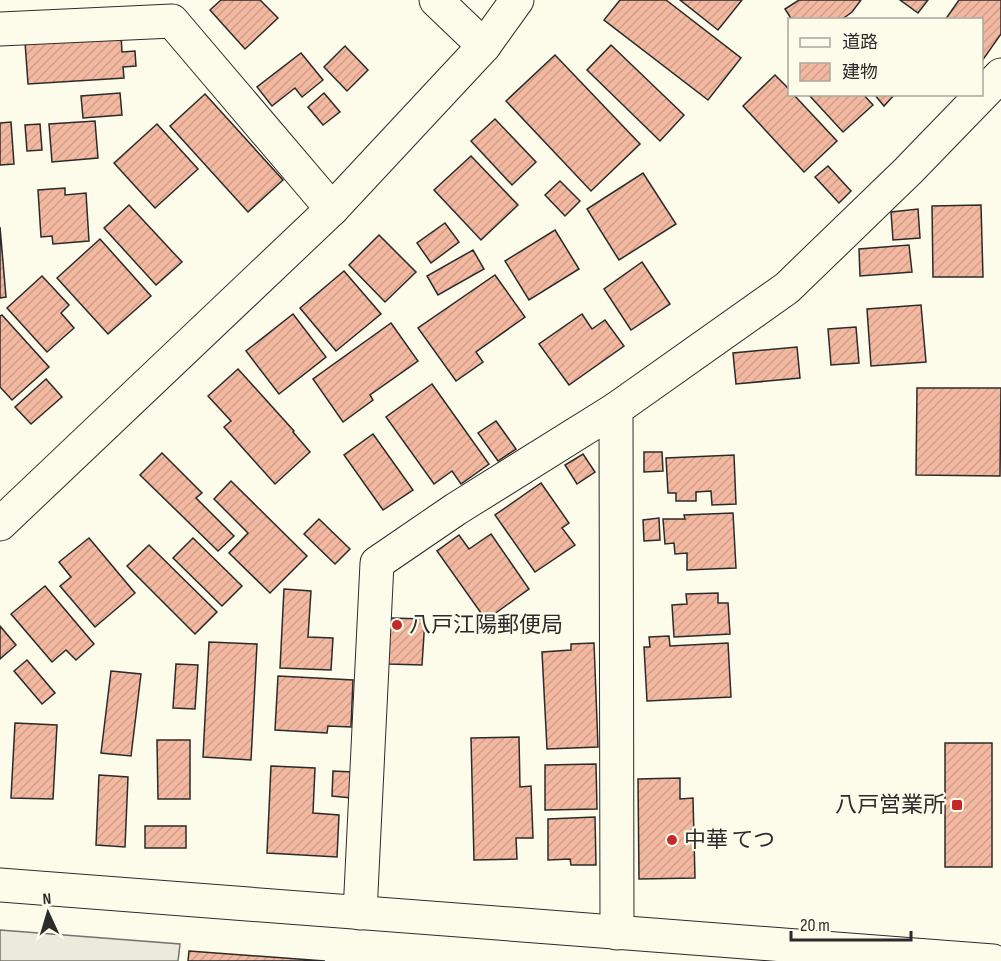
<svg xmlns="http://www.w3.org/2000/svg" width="1001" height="961" viewBox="0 0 1001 961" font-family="'Sofia Sans Condensed','Noto Sans JP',sans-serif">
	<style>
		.parking { fill: #eceadb; stroke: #74746e; stroke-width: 1.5 }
		.building { fill: url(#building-hatch); stroke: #2b2b2b; stroke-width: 1.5 }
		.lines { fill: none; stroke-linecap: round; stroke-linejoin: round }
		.street-casing { stroke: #2b2b2b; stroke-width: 35 }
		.secondary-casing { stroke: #2b2b2b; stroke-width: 35 }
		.street { stroke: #fdfbea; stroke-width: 33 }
		.secondary { stroke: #fdfbea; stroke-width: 33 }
		.poi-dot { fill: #c62828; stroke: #fdfbea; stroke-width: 2 }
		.labels { text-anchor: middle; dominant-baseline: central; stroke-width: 4.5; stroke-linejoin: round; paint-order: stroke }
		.poi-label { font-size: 22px; fill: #2b2b2b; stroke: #fdfbea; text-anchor: start }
	</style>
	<defs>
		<pattern id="building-hatch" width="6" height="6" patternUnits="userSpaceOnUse" patternTransform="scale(1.5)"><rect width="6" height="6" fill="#f2b8a0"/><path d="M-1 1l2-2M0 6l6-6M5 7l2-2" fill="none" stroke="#d09e8a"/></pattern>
	</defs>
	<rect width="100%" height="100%" fill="#fdfbea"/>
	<path class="parking" d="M0,930L180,944L178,961H0Z"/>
	<g class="building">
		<path d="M221,0H260L278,18L245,49L210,10Z"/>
		<path d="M620,0H666L741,58L708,100L604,20Z"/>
		<path d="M680,0H742L718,30Z"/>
		<path d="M799,0H861L852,12L841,20H792L785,9Z"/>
		<path d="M900,0H928L918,13Z"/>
		<path d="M959,0H1001V34L982,61V20H945Z"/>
		<path d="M121,35L122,52L135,51L136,66L123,67L124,78L28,84L25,42Z"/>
		<path d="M611,45L684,115L660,141L587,70Z"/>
		<path d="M345,46L368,70L347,91L324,67Z"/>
		<path d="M301,53L323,80L302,97L295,88L272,106L257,87Z"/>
		<path d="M555,55L640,144L591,191L506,101Z"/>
		<path d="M775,75L790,90V94H793L837,141L804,172L743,106Z"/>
		<path d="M120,93L122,115L83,118L81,96Z"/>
		<path d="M324,93L340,112L323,125L308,107Z"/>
		<path d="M205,94L283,180L248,212L170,126Z"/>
		<path d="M808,94H863L873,105L843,132Z"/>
		<path d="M874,94H895L884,106Z"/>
		<path d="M495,119L536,162L512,185L471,141Z"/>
		<path d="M95,121L98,158L52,162L49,124Z"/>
		<path d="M11,122L14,164L0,165V123Z"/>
		<path d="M40,124L42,150L27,151L25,125Z"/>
		<path d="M157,124L198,169L155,208L114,163Z"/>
		<path d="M471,156L518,205L481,240L434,190Z"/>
		<path d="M828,166L851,191L839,203L815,177Z"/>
		<path d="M643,173L676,224L619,260L587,209Z"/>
		<path d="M560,181L580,201L565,216L545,195Z"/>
		<path d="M65,188V195L86,193L89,241L53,244L52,236L41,237L38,190Z"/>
		<path d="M129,205L182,262L156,285L104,228Z"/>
		<path d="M981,205L983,277H933L932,206Z"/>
		<path d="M918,209L920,238L893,240L891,212Z"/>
		<path d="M445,223L459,242L431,263L417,243Z"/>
		<path d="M0,227L6,297L0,298Z"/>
		<path d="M555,230L579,269L529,300L505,261Z"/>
		<path d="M379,235L416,272L385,302L349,265Z"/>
		<path d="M100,239L151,296L108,334L57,278Z"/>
		<path d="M909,245L912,272L860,276L859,249Z"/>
		<path d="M473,250L484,269L438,295L427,276Z"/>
		<path d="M642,262L670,304L631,330L604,289Z"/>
		<path d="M344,271L381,314L336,351L300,308Z"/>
		<path d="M495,275L525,317L476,352L483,362L456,381L418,328Z"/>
		<path d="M42,276L69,305L61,313L74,328L47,352L7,308Z"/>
		<path d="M921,305L926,362L871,366L867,309Z"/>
		<path d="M293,314L326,357L279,394L246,351Z"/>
		<path d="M582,314L592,329L605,320L624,346L569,385L539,344Z"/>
		<path d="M2,315L49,367L12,400L0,387V316Z"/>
		<path d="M391,323L418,361L370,395L373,400L343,422L313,379Z"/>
		<path d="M856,327L859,363L831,365L828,329Z"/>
		<path d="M797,347L800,378L736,384L733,353Z"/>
		<path d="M238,369L294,431L293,432L310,452L275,484L224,427L231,421L208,396Z"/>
		<path d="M46,379L62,397L31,424L15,407Z"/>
		<path d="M432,384L489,464L461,484L452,471L434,484L386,417Z"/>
		<path d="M917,388H1001L1000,476L916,475Z"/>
		<path d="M496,421L516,449L498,461L478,433Z"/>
		<path d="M373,434L413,490L383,510L344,455Z"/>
		<path d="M644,452H662L663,471L644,472Z"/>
		<path d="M162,453L202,493L196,498L234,536L218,551L140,475Z"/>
		<path d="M583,454L595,472L577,484L565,465Z"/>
		<path d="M734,455L736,504L712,505L711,491L696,492V501H676V493H668L666,458Z"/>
		<path d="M231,481L307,556L270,593L229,553L248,533L214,499Z"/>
		<path d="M541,483L569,523L562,528L575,545L535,572L495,515Z"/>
		<path d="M733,513L736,568L687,570V553L675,554L674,543L665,544L663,519H685L684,515Z"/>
		<path d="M659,518L660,540L644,541L643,520Z"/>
		<path d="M319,519L350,549L335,564L304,534Z"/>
		<path d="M491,534L529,589L486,620L437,551L459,535L469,549Z"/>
		<path d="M89,538L135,593L95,627L60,586L71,577L59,562Z"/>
		<path d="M193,538L242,586L222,606L173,558Z"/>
		<path d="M149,545L217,612L195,634L127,566Z"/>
		<path d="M45,586L94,644L76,660L66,650L52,662L11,614Z"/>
		<path d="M284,589L311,591L308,637L333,638L331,670L280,668Z"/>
		<path d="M718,593V603H728L730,634L674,637L672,605L687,604L686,594Z"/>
		<path d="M390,618L425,619L422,665L388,664Z"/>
		<path d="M0,626L16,645L0,659Z"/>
		<path d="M669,636L670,646L728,643L731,697L647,701L644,647H650L649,637Z"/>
		<path d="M209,642L257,644L251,760L203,757Z"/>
		<path d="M594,643L598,747L547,749L542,652L571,650V644Z"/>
		<path d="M27,660L55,693L42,704L14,671Z"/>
		<path d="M176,664L198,665L195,709L173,708Z"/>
		<path d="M111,671L141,674L131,756L101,753Z"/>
		<path d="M278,676L353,680L351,727L328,726L327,733L275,730Z"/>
		<path d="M15,723L57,725L53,799L11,798Z"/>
		<path d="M519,737L520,787L531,786L533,838H516L517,859L474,860L471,738Z"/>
		<path d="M157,740H190V799H158Z"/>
		<rect x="945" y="743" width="47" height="124"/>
		<path d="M596,764L597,809L545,810V765Z"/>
		<path d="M271,766L315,768L313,813L339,815L337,857L267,853Z"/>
		<path d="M333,771L352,772L351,798L332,796Z"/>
		<path d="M99,775L128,777L125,847L96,845Z"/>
		<path d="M680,778V799L693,798L695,878L639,879L638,779Z"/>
		<path d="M595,817L596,865H571L570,859L548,860V819Z"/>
		<rect x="145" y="826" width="41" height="22"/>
		<path d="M189,951L325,961H188Z"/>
	</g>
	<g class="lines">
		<defs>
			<g id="street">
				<path d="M436,0L484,46"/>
				<path d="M0,29L172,21L332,209"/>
				<path d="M360,913L377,563L456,509L616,409"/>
				<path d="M617,933L616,409L787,288L908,171L1001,75"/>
			</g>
			<g id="secondary">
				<path d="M0,524L332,209L484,46L517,0"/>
				<path d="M0,885L993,961"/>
			</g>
		</defs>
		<use href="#street" class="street-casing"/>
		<use href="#secondary" class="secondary-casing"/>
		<use href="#street" class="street"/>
		<use href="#secondary" class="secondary"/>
	</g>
	<g class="poi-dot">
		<circle cx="397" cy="625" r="6"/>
		<rect x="951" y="799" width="12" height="12" rx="3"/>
		<circle cx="672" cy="840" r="6"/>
	</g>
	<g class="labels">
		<g class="poi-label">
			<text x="409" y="625">八戸江陽郵便局</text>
			<text x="945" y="805" text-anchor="end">八戸営業所</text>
			<text x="684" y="840">中華 てつ</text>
		</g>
	</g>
	<rect x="788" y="18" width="195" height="78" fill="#fdfbea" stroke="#a9a89e" stroke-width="1.5"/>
	<rect x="800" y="38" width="30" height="9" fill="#fdfbea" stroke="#a9a89e" stroke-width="1.5"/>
	<text x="842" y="48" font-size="18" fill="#2b2b2b">道路</text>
	<rect x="800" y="63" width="30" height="18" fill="url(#building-hatch)" stroke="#a9a89e" stroke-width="1.5"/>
	<text x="842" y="78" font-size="18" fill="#2b2b2b">建物</text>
	<g transform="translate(48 913) rotate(356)" stroke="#fdfbea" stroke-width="4.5" paint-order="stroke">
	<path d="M0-4.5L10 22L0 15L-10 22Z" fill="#2b2b2b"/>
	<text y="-9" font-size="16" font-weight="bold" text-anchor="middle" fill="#2b2b2b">N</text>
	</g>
	<path d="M791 931v9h120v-9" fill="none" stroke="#2b2b2b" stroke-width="3"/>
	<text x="800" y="931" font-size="18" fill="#2b2b2b" stroke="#fdfbea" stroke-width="4.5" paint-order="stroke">20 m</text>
</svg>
